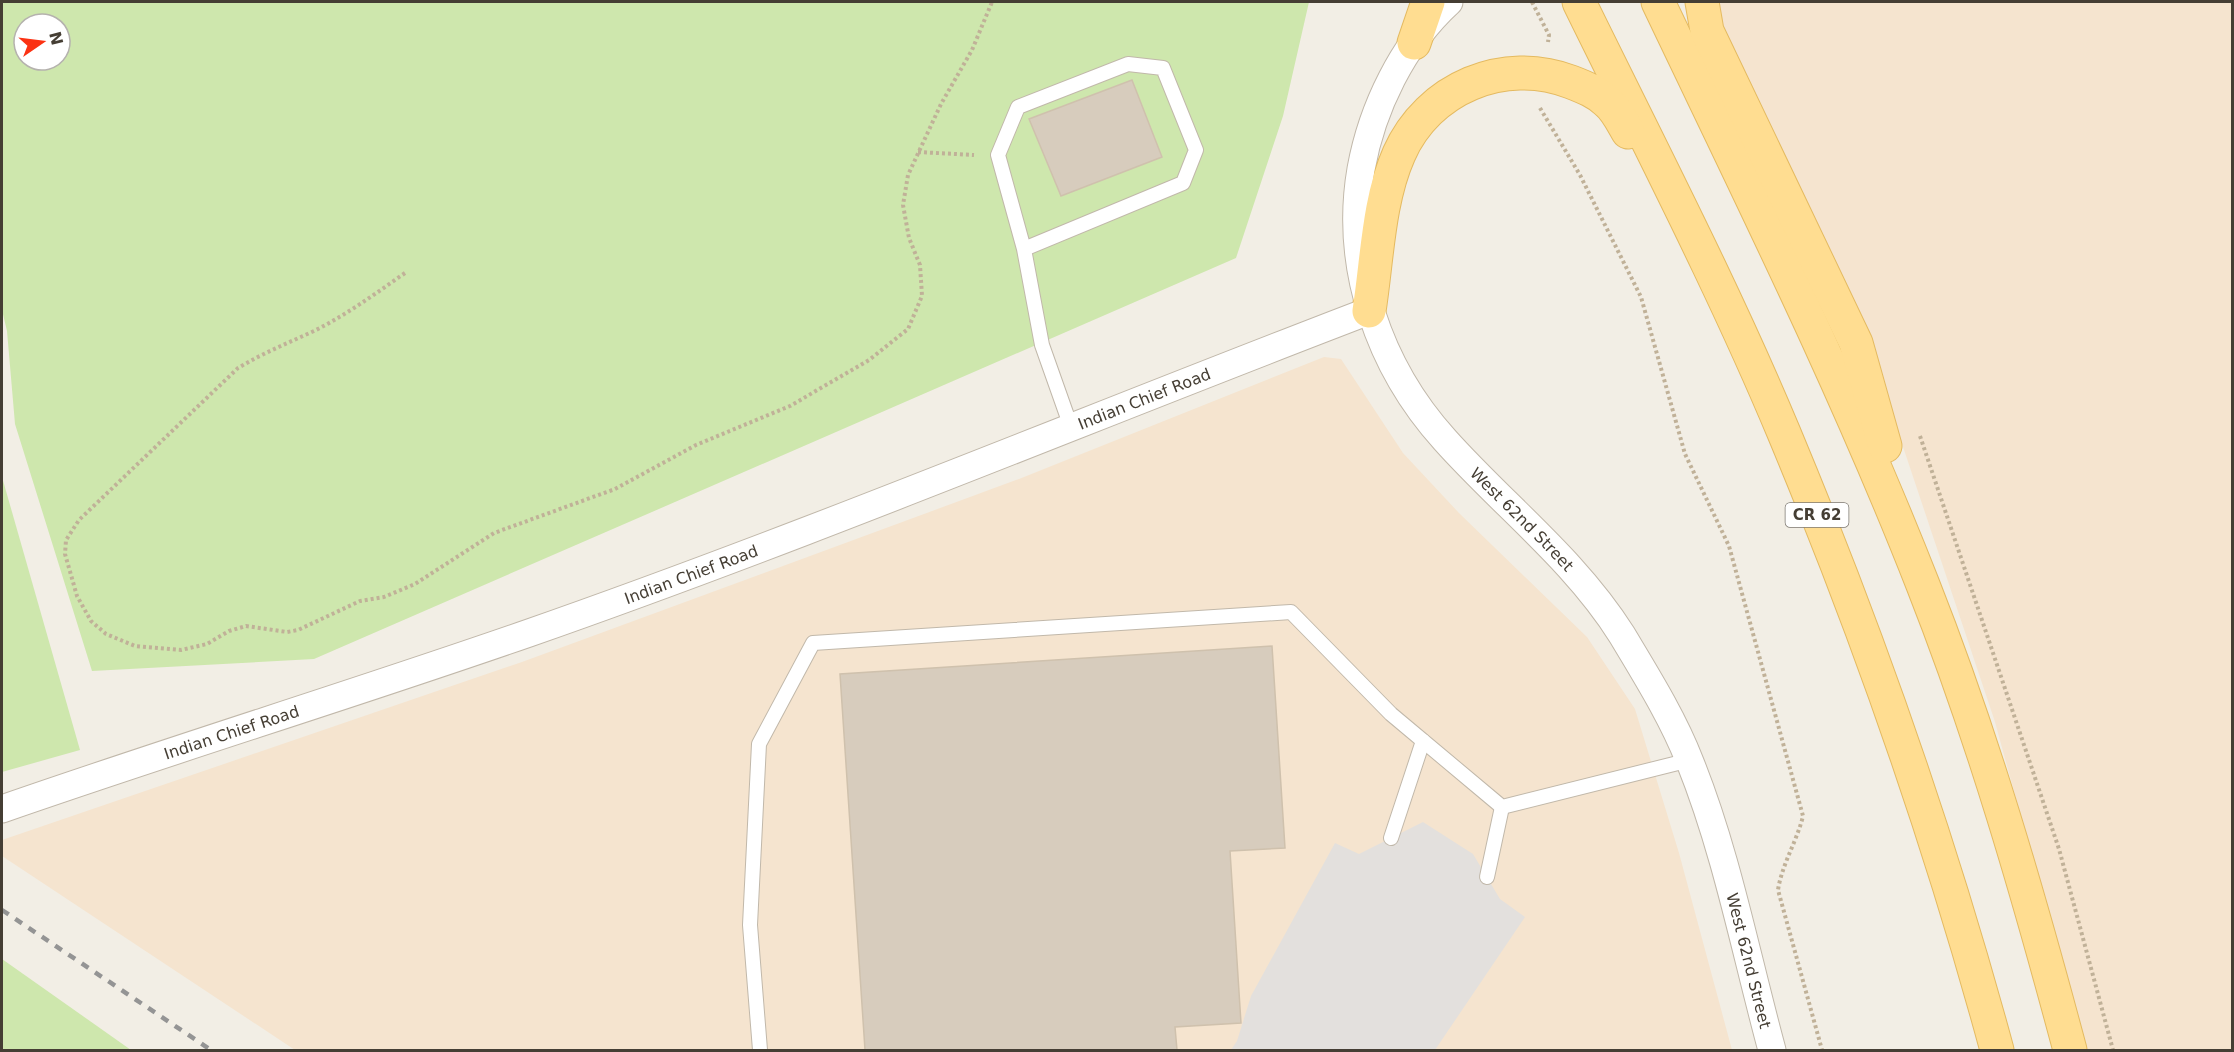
<svg xmlns="http://www.w3.org/2000/svg" width="2234" height="1052" viewBox="0 0 2234 1052" font-family="'DejaVu Sans',sans-serif">
	<style>
		.commercial { fill: #f5e4cf }
		.green { fill: #cee7ad; fill-rule: evenodd }
		.parking { fill: #e3e0dd }
		.building { fill: #d7ccbd; stroke: #cfc1ad; stroke-width: 1.5 }
		.lines { fill: none; stroke-linecap: round; stroke-linejoin: round }
		.lane-casing { stroke: #c1b8aa; stroke-width: 16 }
		.street-casing { stroke: #c1b8aa; stroke-width: 29 }
		.primary-casing { stroke: #e4ba61; stroke-width: 35 }
		.path { stroke: #c0b198; stroke-width: 4; stroke-dasharray: 3 3; stroke-linecap: butt }
		.lane { stroke: #fff; stroke-width: 14 }
		.street { stroke: #fff; stroke-width: 27 }
		.primary { stroke: #ffdd91; stroke-width: 33 }
		.rail { stroke: #949494; stroke-width: 4.5; stroke-dasharray: 8 8; stroke-linecap: butt }
		.labels { text-anchor: middle; dominant-baseline: central; stroke-width: 5; stroke-linejoin: round; paint-order: stroke }
		.shield { fill: #fff; stroke: #7d7871; stroke-width: 1.5 }
		.shield-label { font-size: 15px; font-weight: bold; fill: #453e34 }
		.street-label { font-size: 16px; fill: #453e34; stroke: #fff }
	</style>
	<rect width="100%" height="100%" fill="#f2eee5"/>
	<g class="commercial">
		<path d="M1719,2H2232V1050H2085L1995,722L1863,327L1718,28Z"/>
		<path d="M1324,357L1341,359L1403,453L1459,513L1587,637L1635,709L1679,853L1732,1050H295L2,856V840L522,662L1019,479Z"/>
	</g>
	<g class="green">
		<path d="M2,2H1309L1283,116L1236,258L314,659L92,671L15,424L7,331L2,310ZM24,24H60V60H24Z"/>
		<path d="M2,477L80,750L2,772Z"/>
		<path d="M2,959L131,1050H2Z"/>
	</g>
	<path class="parking" d="M1423,822L1473,854L1500,899L1525,917L1435,1050H1231L1237,1041L1251,996L1335,843L1359,854Z"/>
	<g class="building">
		<path d="M1132,80L1162,157L1061,196L1029,119Z"/>
		<path d="M1272,646L1285,848L1230,851L1241,1023L1175,1027L1177,1050H865L840,674Z"/>
	</g>
	<g class="lines">
		<defs>
			<g id="lane">
				<path d="M1024,249L1183,183L1196,150L1163,68L1128,64L1018,107L998,155L1024,249L1042,345L1071,427"/>
				<path d="M1391,838L1423,741"/>
				<path d="M1487,877L1502,807"/>
				<path d="M760,1050L750,925L759,744L813,643L1291,612L1391,714L1502,807L1690,760"/>
			</g>
			<g id="street">
				<path id="s1" d="M1449,2C1403,44 1372,108 1361,169C1344,267 1379,367 1445,440C1503,505 1575,560 1622,635C1646,675 1673,718 1690,762C1727,854 1746,955 1772,1050"/>
				<path id="s2" d="M2,809C177,748 354,694 529,633C812,534 1089,418 1369,311"/>
			</g>
			<g id="primary">
				<path d="M1579,2C1648,143 1723,287 1784,433C1868,634 1940,840 1997,1050"/>
				<path d="M1658,2C1750,195 1845,386 1923,585C1983,737 2028,893 2070,1050"/>
				<path d="M1702,2L1707,31L1856,343L1885,446"/>
				<path d="M1414,43L1428,2"/>
				<path d="M1369,311C1377,260 1378,201 1399,154C1428,88 1504,56 1571,82C1584,87 1597,92 1607,102C1616,109 1622,122 1628,132"/>
			</g>
		</defs>
		<use href="#lane" class="lane-casing"/>
		<use href="#street" class="street-casing"/>
		<use href="#primary" class="primary-casing"/>
		<g class="path">
			<path d="M1532,2L1549,35L1548,42"/>
			<path d="M1540,108L1580,175L1641,297L1685,454L1729,546L1803,816C1797,841 1782,864 1778,890L1822,1050"/>
			<path d="M918,152L974,155"/>
			<path d="M405,273C375,294 346,315 314,331C288,343 263,353 238,368L79,520L66,540L65,554L77,596L91,621L106,634L135,646L181,650L207,644L229,631L246,626L287,632L298,630L360,601L384,597L415,584L494,533L615,489L696,445L790,406L869,360L908,329L922,296L920,265L909,238L903,205L908,175L941,104L972,50L992,2"/>
			<path d="M1920,436L2059,849L2113,1050"/>
		</g>
		<use href="#lane" class="lane"/>
		<use href="#street" class="street"/>
		<use href="#primary" class="primary"/>
		<path class="rail" d="M2,910L211,1050"/>
	</g>
	<g class="labels">
		<rect class="shield" x="1785.5" y="503" width="63" height="24" rx="4.5"/>
		<g class="shield-label">
			<text x="1817" y="515">CR 62</text>
		</g>
		<g class="street-label">
			<text stroke="none"><textPath href="#s2" startOffset="1214">Indian Chief Road</textPath></text>
			<text stroke="none"><textPath href="#s1" startOffset="596">West 62nd Street</textPath></text>
			<text stroke="none"><textPath href="#s2" startOffset="728">Indian Chief Road</textPath></text>
			<text stroke="none"><textPath href="#s2" startOffset="242">Indian Chief Road</textPath></text>
			<text stroke="none"><textPath href="#s1" startOffset="1101">West 62nd Street</textPath></text>
		</g>
	</g>
	<rect width="2234" height="1052" fill="none" stroke="#453e34" stroke-width="6"/>
	<g transform="translate(42 42) rotate(76)"><circle r="28" fill="#ffffff" stroke="#b5b2ae" stroke-width="1.5"/>
	<path d="M0-4.5L10 22L0 15L-10 22Z" fill="#fb3213"/>
	<text y="-9" font-size="16" font-weight="bold" text-anchor="middle" fill="#453e34">N</text>
	</g>
</svg>
